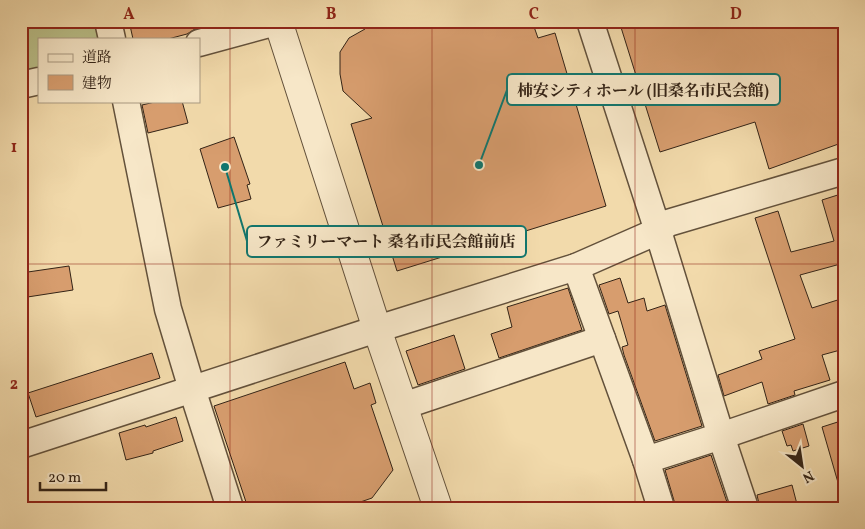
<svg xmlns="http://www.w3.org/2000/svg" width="865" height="529" viewBox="0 0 865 529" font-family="Vollkorn,'Noto Serif JP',serif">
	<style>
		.green { fill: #bac089; stroke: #767250 }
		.building { fill: #d79d6e; stroke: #332316 }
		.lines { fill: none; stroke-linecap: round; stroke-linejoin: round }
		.minor-casing { stroke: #63513b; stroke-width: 29 }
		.tertiary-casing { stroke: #63513b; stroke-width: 30 }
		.minor { stroke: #f7e7c8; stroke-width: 26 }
		.tertiary { stroke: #f7e7c8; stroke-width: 28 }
		.grid { fill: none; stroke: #8f2418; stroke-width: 1; stroke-opacity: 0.55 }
		.leader { fill: none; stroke: #0f766e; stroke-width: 2 }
		.callout-dot { fill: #0f766e; stroke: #f7e7c8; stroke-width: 2 }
		.callout { fill: #f7e7c8; stroke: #0f766e; stroke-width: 2 }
		.callout-label { font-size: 16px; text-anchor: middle; font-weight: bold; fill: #332316 }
		.neatline { fill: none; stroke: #8f2418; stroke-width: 2 }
		.grid-label { font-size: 16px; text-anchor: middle; font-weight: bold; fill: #8f2418 }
	</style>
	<rect width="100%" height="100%" fill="#f2daab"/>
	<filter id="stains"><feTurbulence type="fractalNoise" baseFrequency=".004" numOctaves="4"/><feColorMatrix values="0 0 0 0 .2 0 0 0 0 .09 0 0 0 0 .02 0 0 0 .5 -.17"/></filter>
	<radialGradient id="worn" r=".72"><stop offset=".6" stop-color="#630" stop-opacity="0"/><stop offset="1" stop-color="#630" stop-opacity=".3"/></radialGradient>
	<path class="green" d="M21,21H96L99,39H39V72L21,76Z"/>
	<g class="building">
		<path d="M129,21H212V24L195,29L187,34L168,39H133Z"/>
		<path d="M362,21H532L538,38L555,33L606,206L397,271L351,124L372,118L343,91L340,74V52L349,38L365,29Z"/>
		<path d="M619,21H844V142L769,169L755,122L660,152Z"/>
		<path d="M159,101H182L188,123L148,133L142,105Z"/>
		<path d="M234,137L250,184L247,185L251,199L218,208L200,149Z"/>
		<path d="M844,193V263L800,275L812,308L844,298V349L822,355L830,380L794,391L795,395L768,404L762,382L724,396L718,375L762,359L759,351L795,339L755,218L778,211L791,252L834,241L822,200Z"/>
		<path d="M69,266L73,290L21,298V273Z"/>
		<path d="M620,278L628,303L644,298L647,311L665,305L702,426L655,441L624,355L622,347L628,345L618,311L609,314L599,285Z"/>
		<path d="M568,288L582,330L499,358L491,334L512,327L507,307Z"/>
		<path d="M454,335L465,369L418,385L406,351Z"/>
		<path d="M152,353L160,378L36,417L28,393Z"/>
		<path d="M345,362L354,389L370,383L376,403L371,405L393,470L372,498L343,508H248L214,406Z"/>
		<path d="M176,417L183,441L153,451V453L126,460L119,433L145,425L146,427Z"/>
		<path d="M844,420V486H839L822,427Z"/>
		<path d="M803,424L809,446L793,451L791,445L787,446L782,431Z"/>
		<path d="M711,455L729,508H676L675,504L665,470Z"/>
		<path d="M792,485L798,508H760L757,495Z"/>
	</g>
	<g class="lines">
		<defs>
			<g id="minor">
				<path d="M108,21L112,39"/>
				<path d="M590,21L658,231L721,436L745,508"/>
				<path d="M199,43L280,21"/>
				<path d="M21,85L39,81"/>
				<path d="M126,101L168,309L192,389L230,508"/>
				<path d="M576,267L646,460L661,508"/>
				<path d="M403,406L602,339"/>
				<path d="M21,445L377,329L576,267L658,231L668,223L844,171"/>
				<path d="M646,460L721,436L844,394"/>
			</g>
			<path id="tertiary" d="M278,21L377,329L438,508"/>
		</defs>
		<use href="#minor" class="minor-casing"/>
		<use href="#tertiary" class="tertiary-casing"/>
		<use href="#minor" class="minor"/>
		<use href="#tertiary" class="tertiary"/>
	</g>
	<path class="grid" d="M230,21V508M432,21V508M635,21V508M21,264H844"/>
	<path class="leader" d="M479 165L507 90M225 167L247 241"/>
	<g class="callout-dot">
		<circle cx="479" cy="165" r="5"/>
		<circle cx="225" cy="167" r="5"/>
	</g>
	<g class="callout">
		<rect x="507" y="74" width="273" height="31" rx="5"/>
		<rect x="247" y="226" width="279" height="31" rx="5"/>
	</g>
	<g class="callout-label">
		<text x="643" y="96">柿安シティホール (旧桑名市民会館)</text>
		<text x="386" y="247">ファミリーマート 桑名市民会館前店</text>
	</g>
	<rect width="865" height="529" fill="none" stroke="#f2daab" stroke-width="55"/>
	<rect x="38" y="38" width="162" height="65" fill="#f7e7c8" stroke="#a99981"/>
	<rect x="48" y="54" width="25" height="8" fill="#f7e7c8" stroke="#a99981"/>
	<text x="82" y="62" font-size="15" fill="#332316">道路</text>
	<rect x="48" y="75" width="25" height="15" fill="#d79d6e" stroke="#a99981"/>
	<text x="82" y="88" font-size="15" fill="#332316">建物</text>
	<g transform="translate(802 466) rotate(150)" stroke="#f7e7c8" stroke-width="4" paint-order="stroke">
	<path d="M0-4L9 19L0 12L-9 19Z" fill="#332316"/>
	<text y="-8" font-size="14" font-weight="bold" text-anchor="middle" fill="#332316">N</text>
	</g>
	<path d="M40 482v8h66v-8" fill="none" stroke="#332316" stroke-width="2.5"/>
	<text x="48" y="482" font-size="15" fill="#332316" stroke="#f7e7c8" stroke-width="4" paint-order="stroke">20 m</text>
	<rect x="28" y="28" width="810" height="474" class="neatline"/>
	<g class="grid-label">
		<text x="129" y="19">A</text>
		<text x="331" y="19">B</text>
		<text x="534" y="19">C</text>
		<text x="736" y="19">D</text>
		<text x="14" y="152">1</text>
		<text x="14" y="389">2</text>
	</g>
	<rect width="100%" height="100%" filter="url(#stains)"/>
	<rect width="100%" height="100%" fill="url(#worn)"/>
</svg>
